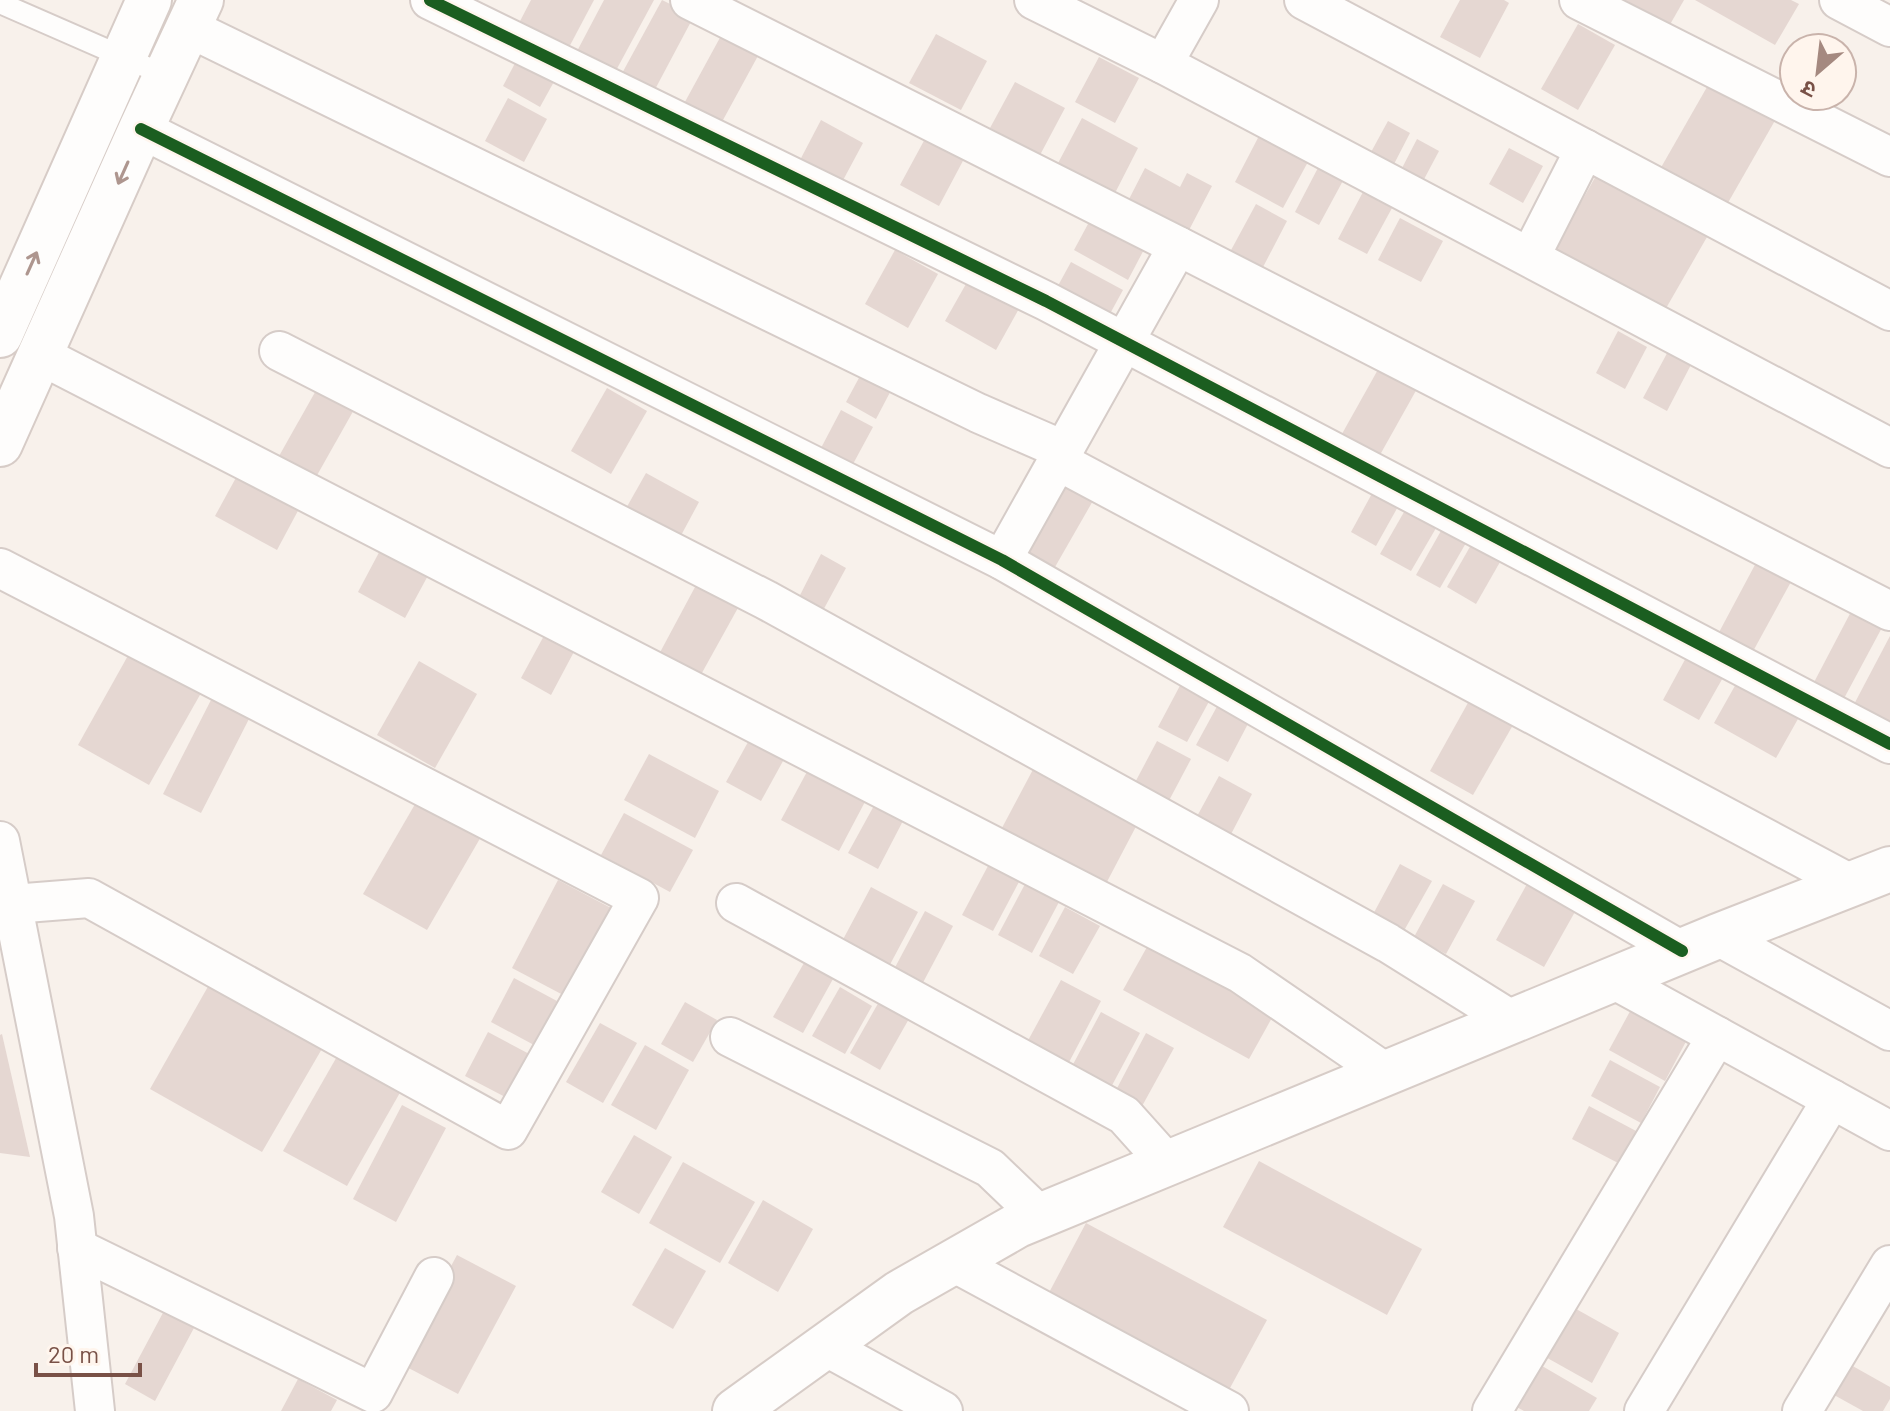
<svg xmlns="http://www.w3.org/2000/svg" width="1890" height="1411" viewBox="0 0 1890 1411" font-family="Barlow,'Noto Sans Devanagari',sans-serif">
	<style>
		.building { fill: #e5d7d2 }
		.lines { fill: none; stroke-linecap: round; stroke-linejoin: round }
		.lane-casing { stroke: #d6ccc8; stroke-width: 24 }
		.street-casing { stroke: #d6ccc8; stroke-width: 42 }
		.secondary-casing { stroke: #d7ccc7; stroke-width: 48 }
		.lane { stroke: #fefdfc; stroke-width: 20 }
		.street { stroke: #fefdfc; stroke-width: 38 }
		.secondary { stroke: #fefdfc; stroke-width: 44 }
		.cycleway-casing { stroke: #fff5ed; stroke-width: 17 }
		.cycleway { stroke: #1b5e20; stroke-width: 12 }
		.oneway { stroke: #ae968f }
	</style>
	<rect width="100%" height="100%" fill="#f8f1eb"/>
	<g class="building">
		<path d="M531,0H594L567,51L518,25Z"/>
		<path d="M604,0H654L613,76L575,55Z"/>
		<path d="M662,0L694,16L652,95L620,77Z"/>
		<path d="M1460,0H1504L1509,3L1480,58L1440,37Z"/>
		<path d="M1602,0H1684L1664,35Z"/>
		<path d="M1695,0H1791L1799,4L1775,45Z"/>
		<path d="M1578,24L1615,45L1578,110L1541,89Z"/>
		<path d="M722,34L759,54L717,131L680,111Z"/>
		<path d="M936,34L987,61L961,110L909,83Z"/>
		<path d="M523,48L561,69L540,107L503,86Z"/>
		<path d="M1099,57L1139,78L1115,123L1075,102Z"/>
		<path d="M1715,73L1781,110L1725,208L1659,171Z"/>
		<path d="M1015,82L1065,108L1040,155L990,128Z"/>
		<path d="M508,98L547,119L524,162L485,141Z"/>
		<path d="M1082,118L1138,148L1114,195L1057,165Z"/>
		<path d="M821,120L863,143L841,184L799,162Z"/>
		<path d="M1388,121L1410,133L1393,166L1370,154Z"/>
		<path d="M1260,134L1309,160L1283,208L1235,182Z"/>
		<path d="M926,137L965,157L939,206L900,185Z"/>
		<path d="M1417,139L1439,151L1422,183L1400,172Z"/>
		<path d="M1509,148L1543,166L1523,203L1489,184Z"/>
		<path d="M1320,164L1345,177L1319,225L1295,212Z"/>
		<path d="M1145,168L1180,187L1187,173L1212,186L1188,232L1127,203Z"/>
		<path d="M1597,174L1707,237L1661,317L1552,254Z"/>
		<path d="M1363,192L1392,208L1367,254L1338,239Z"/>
		<path d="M1256,204L1287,221L1262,269L1230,252Z"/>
		<path d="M1095,211L1149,240L1128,280L1074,250Z"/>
		<path d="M1400,218L1443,241L1421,282L1378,260Z"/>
		<path d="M895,250L938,274L908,328L865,304Z"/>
		<path d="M1071,262L1123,290L1106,321L1054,293Z"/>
		<path d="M975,268L1026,296L996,350L945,321Z"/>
		<path d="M1618,331L1647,347L1625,389L1596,373Z"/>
		<path d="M1672,344L1695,357L1667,411L1643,398Z"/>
		<path d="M867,363L897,379L876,419L846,402Z"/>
		<path d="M1380,366L1418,387L1376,462L1338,441Z"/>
		<path d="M323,378L360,399L311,486L274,465Z"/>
		<path d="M607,388L647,411L611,474L571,451Z"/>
		<path d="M841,410L873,427L853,464L821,448Z"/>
		<path d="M646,473L699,502L678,541L624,512Z"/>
		<path d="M238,474L300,507L277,550L215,516Z"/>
		<path d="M1055,477L1094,499L1051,574L1012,552Z"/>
		<path d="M1375,488L1400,503L1376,546L1351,532Z"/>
		<path d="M1408,505L1439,523L1411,571L1380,554Z"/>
		<path d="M1446,522L1470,536L1440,588L1416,575Z"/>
		<path d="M1475,538L1504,555L1476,604L1447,587Z"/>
		<path d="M384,543L431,570L405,618L358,592Z"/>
		<path d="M821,554L846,568L820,616L796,603Z"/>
		<path d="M1757,561L1792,580L1751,655L1717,636Z"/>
		<path d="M702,574L744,597L698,680L657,658Z"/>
		<path d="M1854,606L1885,622L1841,704L1811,688Z"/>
		<path d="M546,632L576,648L551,695L521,678Z"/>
		<path d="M1890,636V720L1886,728L1851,710Z"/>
		<path d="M130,652L201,693L149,785L78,745Z"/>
		<path d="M1688,654L1725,674L1699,720L1663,700Z"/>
		<path d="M419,661L477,694L435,768L377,735Z"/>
		<path d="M1741,675L1803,710L1776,758L1714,723Z"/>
		<path d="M1183,680L1212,696L1187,742L1158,727Z"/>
		<path d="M212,698L250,717L201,813L163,794Z"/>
		<path d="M1220,701L1251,718L1228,762L1196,745Z"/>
		<path d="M1469,701L1513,725L1473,795L1430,771Z"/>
		<path d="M753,733L788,752L761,801L726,782Z"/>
		<path d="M1157,741L1191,759L1164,810L1130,792Z"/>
		<path d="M649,754L719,791L695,838L624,800Z"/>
		<path d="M1037,762L1141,817L1099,897L995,841Z"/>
		<path d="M809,768L867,798L839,851L781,820Z"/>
		<path d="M1219,776L1252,794L1229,838L1195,820Z"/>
		<path d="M418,799L482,835L427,930L363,894Z"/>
		<path d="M876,802L905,817L878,869L848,853Z"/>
		<path d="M624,813L693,850L670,892L601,855Z"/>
		<path d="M989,864L1020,880L993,931L962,915Z"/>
		<path d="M1400,864L1432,881L1401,936L1370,920Z"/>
		<path d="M558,880L611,908L565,996L512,968Z"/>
		<path d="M1528,882L1576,910L1544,967L1496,940Z"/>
		<path d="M1025,884L1059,902L1032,953L998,935Z"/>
		<path d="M1443,884L1475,901L1446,954L1414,937Z"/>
		<path d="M871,887L918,912L886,972L839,947Z"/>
		<path d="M1065,907L1100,926L1073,974L1039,956Z"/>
		<path d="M925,911L953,926L919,990L891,975Z"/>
		<path d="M1152,938L1278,1007L1249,1059L1123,990Z"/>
		<path d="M804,963L833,979L803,1033L773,1017Z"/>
		<path d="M514,978L557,1001L534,1045L491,1022Z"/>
		<path d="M1061,980L1101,1001L1066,1068L1025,1046Z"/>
		<path d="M210,983L323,1047L262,1152L150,1089Z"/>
		<path d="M840,987L872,1006L845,1054L812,1036Z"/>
		<path d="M880,1000L910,1017L880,1070L850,1053Z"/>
		<path d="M685,1002L717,1020L693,1062L661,1044Z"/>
		<path d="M1634,1004L1690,1034L1665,1081L1609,1050Z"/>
		<path d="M1101,1012L1140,1033L1109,1091L1070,1070Z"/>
		<path d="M600,1023L637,1043L603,1103L566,1082Z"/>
		<path d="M488,1032L535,1057L511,1100L465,1076Z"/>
		<path d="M1146,1033L1174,1048L1141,1108L1114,1094Z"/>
		<path d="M2,1034L30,1157L0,1153V1035Z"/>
		<path d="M645,1045L689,1070L656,1130L611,1105Z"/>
		<path d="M343,1046L406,1082L347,1186L283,1151Z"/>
		<path d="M1610,1060L1660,1087L1641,1123L1591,1096Z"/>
		<path d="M402,1105L446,1128L396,1222L353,1199Z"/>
		<path d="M1589,1106L1638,1132L1620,1164L1572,1139Z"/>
		<path d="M634,1135L672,1157L639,1214L601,1192Z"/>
		<path d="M1259,1161L1422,1249L1387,1315L1223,1227Z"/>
		<path d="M683,1162L755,1202L720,1263L649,1223Z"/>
		<path d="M763,1200L813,1229L778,1292L728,1263Z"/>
		<path d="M1086,1223L1267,1320L1224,1399L1044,1302Z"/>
		<path d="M665,1248L706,1271L673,1329L632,1305Z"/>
		<path d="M457,1255L516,1286L458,1394L399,1363Z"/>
		<path d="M1569,1305L1619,1333L1592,1383L1542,1355Z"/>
		<path d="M165,1309L195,1326L155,1401L125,1384Z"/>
		<path d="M1842,1360L1890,1387V1399L1883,1411H1863L1825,1390Z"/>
		<path d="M1537,1363L1597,1398L1589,1411H1524L1513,1405Z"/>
		<path d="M298,1379L337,1400L331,1411H281Z"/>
	</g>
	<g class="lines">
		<defs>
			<path id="lane" d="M0,3L167,76"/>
			<g id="street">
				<path d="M430,0L1046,301L1890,744"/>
				<path d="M690,0L1178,246L1890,611"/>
				<path d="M1034,0L1163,64L1890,448"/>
				<path d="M1304,0L1890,311"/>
				<path d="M1579,0L1890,157"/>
				<path d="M1839,0L1890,27"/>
				<path d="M189,28L978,413L1063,450"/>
				<path d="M1163,64L1199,0"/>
				<path d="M141,129L1002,560L1682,951"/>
				<path d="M1530,257L1585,149"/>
				<path d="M279,351L766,600L1388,943L1513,1021"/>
				<path d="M40,355L1240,973L1386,1073"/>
				<path d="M1058,461L1851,884"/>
				<path d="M1002,560L1178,246"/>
				<path d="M0,568L639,898L508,1130L89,898L13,904"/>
				<path d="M0,841L74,1216L95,1411"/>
				<path d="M736,903L1124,1115L1167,1163"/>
				<path d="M1718,936L1890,1031"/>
				<path d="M1613,979L1890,1131"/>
				<path d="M730,1037L990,1168L1040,1216"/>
				<path d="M77,1248L373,1393L434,1277"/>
				<path d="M953,1262L1229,1411"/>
				<path d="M825,1346L943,1411"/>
				<path d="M1492,1411L1717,1036"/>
				<path d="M1644,1411L1832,1099"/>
				<path d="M1802,1411L1890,1265"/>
			</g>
			<g id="secondary">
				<path d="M0,335L149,0"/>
				<path d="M0,444L141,129L201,0"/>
				<path d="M735,1411L899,1293L1018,1225L1718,936L1890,869"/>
			</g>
		</defs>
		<use href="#lane" class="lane-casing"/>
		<use href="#street" class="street-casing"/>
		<use href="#secondary" class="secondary-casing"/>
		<use href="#lane" class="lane"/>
		<use href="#street" class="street"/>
		<use href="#secondary" class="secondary"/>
		<defs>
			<g id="cycleway">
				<path d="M430,0L1046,301L1890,744"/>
				<path d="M141,129L1002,560L1682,951"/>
			</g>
		</defs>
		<use href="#cycleway" class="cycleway-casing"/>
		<use href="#cycleway" class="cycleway"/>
	</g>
	<defs><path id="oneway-shaft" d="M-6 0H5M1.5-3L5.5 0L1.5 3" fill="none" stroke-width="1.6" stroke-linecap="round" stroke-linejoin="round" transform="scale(2)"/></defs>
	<g class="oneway">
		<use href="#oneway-shaft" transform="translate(123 173) rotate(114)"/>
		<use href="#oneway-shaft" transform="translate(32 263) rotate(-66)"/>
	</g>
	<g transform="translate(1818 72) rotate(208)"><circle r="38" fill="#fff5ed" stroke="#c9b3ab" stroke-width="2"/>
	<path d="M0-6L14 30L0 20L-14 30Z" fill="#a58980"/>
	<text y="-12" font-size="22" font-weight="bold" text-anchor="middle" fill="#795147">उ</text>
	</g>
	<path d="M36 1363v12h104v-12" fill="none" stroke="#795147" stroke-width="4"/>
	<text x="48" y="1363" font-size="24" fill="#795147" stroke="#fff5ed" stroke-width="6" paint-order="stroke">20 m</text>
</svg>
